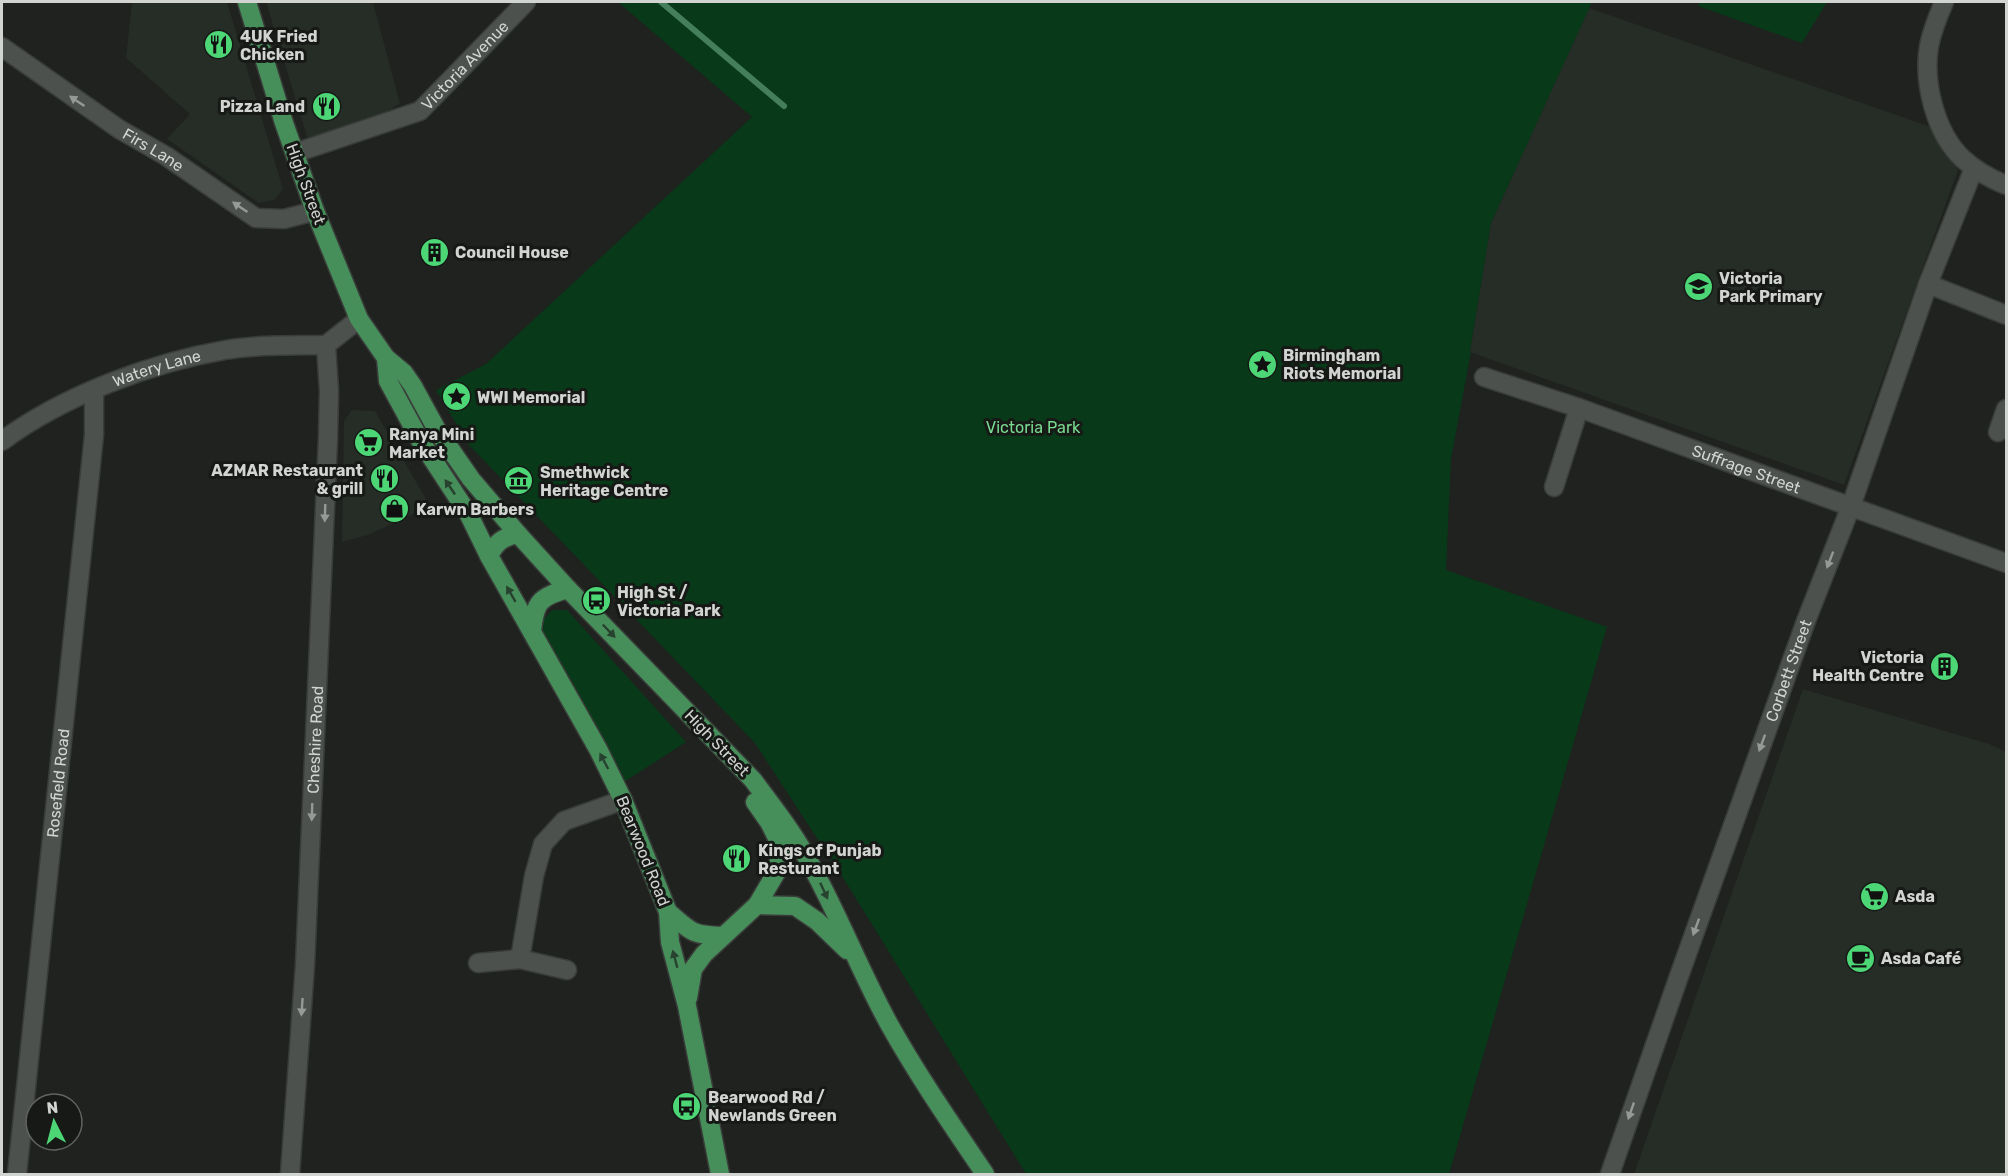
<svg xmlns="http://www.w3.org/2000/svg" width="2008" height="1176" viewBox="0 0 2008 1176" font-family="Rubik,sans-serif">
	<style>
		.built { fill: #252d26 }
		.green { fill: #083918 }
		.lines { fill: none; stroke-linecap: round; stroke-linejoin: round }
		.stream { stroke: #457e5a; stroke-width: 6 }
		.minor-casing { stroke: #393c39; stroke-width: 21 }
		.major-casing { stroke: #393c39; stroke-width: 21 }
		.minor { stroke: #4c514d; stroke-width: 18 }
		.major { stroke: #468f5b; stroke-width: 18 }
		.oneway { fill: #969996 }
		.oneway2 { fill: #27422e }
		.labels { text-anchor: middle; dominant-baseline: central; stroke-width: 6; stroke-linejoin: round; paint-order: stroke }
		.poi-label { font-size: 16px; font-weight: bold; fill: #d2d4d2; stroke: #161916; text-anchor: start }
		.street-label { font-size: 16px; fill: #d2d4d2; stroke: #161916 }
		.park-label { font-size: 16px; fill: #79d990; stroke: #161916 }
	</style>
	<rect width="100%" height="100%" fill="#1f221f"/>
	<g class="built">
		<path d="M132,2H227L283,189L274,200L259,203L167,139L190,114L126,58Z"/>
		<path d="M266,2H373L400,104L362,125L308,140Z"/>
		<path d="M1589,8L1931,127L1958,170L1844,485L1470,352L1491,223Z"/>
		<path d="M352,410L375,411L430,506L368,535L342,542L344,421Z"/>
		<path d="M1803,689L1989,744L2006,752V1174H1634Z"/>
	</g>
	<g class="green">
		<path d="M618,2H1592L1491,223L1470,351L1471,352L1451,459L1446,570L1607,627L1449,1174H1026L852,892L755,743L469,445L436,390L486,364L752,117Z"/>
		<path d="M1700,2H1827L1802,43L1698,6Z"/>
		<path d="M552,610H567L686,742L624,782L544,639L541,622Z"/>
	</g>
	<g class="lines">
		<path class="stream" d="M661,2L784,106"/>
		<defs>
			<g id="minor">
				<path d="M1944,2C1938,16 1932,31 1929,46C1923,82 1935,133 1963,159C1975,170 1991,179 2006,185"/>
				<path id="s1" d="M2,47L119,129L166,156L256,218L284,219L315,211"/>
				<path id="s2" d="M295,153L420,111L526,2"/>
				<path d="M1928,284L2006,315"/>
				<path d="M326,345L359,319"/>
				<path id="s3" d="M1484,377L1579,408L2006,563"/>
				<path d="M1998,432L2006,409"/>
				<path id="s4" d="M2,441C63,396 150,363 225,350C259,344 293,346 326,345"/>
				<path d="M1554,487L1579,408"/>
				<path d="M520,959L534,876L543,844L564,821L623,800"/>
				<path d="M478,963L520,959L567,970"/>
				<path id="s5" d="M17,1174L94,435V391"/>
				<path id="s6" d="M290,1174L305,965L328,438L329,391L326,345"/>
				<path id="s7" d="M1610,1174L1678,979L1806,621L1851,506L1928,284L1974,168"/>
			</g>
			<g id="major">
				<path d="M247,2L284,123L315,211L359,319L386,358L404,373L413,386L437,430L471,479L518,534L568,589L753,780C774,808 796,836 812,867C840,918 861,973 889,1024C918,1076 952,1125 985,1174"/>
				<path d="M386,358L388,381L420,440L469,515L489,556L598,749L623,800L668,912L670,942L687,1006L720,1174"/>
				<path d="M489,556C496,542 503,537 518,534"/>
				<path d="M532,631C535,602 539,597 568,589"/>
				<path d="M757,905L795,906L817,921L847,950"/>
				<path d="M668,912C691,931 690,935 722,936"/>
				<path d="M688,998L693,969L704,954L757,905L776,873L780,856V844L769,822L755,802"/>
			</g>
		</defs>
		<use href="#minor" class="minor-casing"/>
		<use href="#major" class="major-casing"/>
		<use href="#minor" class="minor"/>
		<use href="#major" class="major"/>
	</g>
	<defs><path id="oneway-solid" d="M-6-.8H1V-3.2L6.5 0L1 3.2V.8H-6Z" transform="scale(1.5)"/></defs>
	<g class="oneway">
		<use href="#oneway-solid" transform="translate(77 101) rotate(-146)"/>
		<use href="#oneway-solid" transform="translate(240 207) rotate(-146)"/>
		<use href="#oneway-solid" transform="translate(325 513) rotate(92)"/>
		<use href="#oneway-solid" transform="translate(1830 560) rotate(111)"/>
		<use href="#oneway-solid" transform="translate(1762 743) rotate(110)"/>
		<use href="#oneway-solid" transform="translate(312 812) rotate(92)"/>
		<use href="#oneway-solid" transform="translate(1696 927) rotate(110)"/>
		<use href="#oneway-solid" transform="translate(302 1007) rotate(94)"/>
		<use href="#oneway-solid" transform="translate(1631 1111) rotate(109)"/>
	</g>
	<g class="oneway2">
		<use href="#oneway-solid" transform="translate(450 487) rotate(-124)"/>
		<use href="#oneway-solid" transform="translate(511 594) rotate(-120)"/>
		<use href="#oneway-solid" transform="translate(609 631) rotate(46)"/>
		<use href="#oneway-solid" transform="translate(604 761) rotate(-118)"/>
		<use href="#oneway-solid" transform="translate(824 891) rotate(65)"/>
		<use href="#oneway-solid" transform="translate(675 959) rotate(-105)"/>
	</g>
	<defs>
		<symbol id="restaurant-disc" viewBox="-11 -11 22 22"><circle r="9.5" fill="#4dd676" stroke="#161916"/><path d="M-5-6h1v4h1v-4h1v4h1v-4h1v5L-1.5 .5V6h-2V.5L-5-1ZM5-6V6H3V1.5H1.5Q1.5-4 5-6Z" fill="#111"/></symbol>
		<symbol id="building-disc" viewBox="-11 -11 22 22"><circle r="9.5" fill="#4dd676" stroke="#161916"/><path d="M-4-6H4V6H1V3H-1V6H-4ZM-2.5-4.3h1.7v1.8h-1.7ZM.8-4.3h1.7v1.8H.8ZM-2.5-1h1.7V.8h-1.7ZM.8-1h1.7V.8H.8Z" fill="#111"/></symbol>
		<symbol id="school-disc" viewBox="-11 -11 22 22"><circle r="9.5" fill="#4dd676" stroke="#161916"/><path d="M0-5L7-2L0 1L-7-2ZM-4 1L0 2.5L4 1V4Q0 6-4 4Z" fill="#111"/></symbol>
		<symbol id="sight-disc" viewBox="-11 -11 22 22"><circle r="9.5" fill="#4dd676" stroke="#161916"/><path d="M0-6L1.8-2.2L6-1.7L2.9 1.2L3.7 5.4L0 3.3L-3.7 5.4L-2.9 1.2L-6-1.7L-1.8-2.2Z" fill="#111"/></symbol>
		<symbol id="supermarket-disc" viewBox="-11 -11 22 22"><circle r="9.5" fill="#4dd676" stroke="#161916"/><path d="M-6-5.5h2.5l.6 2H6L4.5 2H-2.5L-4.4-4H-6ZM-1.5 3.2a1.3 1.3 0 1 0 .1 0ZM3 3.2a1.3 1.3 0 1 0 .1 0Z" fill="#111"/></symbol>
		<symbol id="museum-disc" viewBox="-11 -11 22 22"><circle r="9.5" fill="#4dd676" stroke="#161916"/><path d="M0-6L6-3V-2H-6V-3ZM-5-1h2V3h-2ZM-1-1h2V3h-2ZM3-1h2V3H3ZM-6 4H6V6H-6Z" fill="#111"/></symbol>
		<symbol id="shop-disc" viewBox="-11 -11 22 22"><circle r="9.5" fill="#4dd676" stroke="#161916"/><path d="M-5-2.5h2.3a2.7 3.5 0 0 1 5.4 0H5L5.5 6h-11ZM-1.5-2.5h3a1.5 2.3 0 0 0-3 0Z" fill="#111"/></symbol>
		<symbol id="bus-disc" viewBox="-11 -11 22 22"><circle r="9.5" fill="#4dd676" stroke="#161916"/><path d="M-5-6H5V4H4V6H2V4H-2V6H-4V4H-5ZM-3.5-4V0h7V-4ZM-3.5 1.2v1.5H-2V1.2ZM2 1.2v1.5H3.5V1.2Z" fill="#111"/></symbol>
		<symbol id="cafe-disc" viewBox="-11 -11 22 22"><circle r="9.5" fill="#4dd676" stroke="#161916"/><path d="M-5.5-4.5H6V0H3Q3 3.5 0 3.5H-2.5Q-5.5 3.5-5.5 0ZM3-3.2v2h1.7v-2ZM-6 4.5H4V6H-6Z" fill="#111"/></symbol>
	</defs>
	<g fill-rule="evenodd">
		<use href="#restaurant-disc" x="202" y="28" width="33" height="33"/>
		<use href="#restaurant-disc" x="310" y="90" width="33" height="33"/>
		<use href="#building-disc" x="418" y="236" width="33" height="33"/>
		<use href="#school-disc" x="1682" y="270" width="33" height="33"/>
		<use href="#sight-disc" x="1246" y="348" width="33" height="33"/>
		<use href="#sight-disc" x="440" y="380" width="33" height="33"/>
		<use href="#supermarket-disc" x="352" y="426" width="33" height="33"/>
		<use href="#restaurant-disc" x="368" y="462" width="33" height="33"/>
		<use href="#museum-disc" x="502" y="464" width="33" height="33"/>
		<use href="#shop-disc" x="378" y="492" width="33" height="33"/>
		<use href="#bus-disc" x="580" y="584" width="33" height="33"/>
		<use href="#building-disc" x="1928" y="650" width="33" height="33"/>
		<use href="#restaurant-disc" x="720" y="842" width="33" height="33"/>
		<use href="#supermarket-disc" x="1858" y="880" width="33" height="33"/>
		<use href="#cafe-disc" x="1844" y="942" width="33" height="33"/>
		<use href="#bus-disc" x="670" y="1090" width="33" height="33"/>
	</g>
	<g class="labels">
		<g class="poi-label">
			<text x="240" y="36">4UK Fried<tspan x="240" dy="18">Chicken</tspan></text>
			<text x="305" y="106" text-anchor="end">Pizza Land</text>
			<text x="455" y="252">Council House</text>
			<text x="1719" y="278">Victoria<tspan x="1719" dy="18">Park Primary</tspan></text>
			<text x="1283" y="355">Birmingham<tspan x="1283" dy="18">Riots Memorial</tspan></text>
			<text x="477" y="397">WWI Memorial</text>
			<text x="389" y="434">Ranya Mini<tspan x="389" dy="18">Market</tspan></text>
			<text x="363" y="470" text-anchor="end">AZMAR Restaurant<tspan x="363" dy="18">&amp; grill</tspan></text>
			<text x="540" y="472">Smethwick<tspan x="540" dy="18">Heritage Centre</tspan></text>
			<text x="416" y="509">Karwn Barbers</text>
			<text x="617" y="592">High St /<tspan x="617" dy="18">Victoria Park</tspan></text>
			<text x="1924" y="657" text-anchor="end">Victoria<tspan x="1924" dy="18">Health Centre</tspan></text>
			<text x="758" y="850">Kings of Punjab<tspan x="758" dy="18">Resturant</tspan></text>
			<text x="1895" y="896">Asda</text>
			<text x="1881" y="958">Asda Café</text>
			<text x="708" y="1097">Bearwood Rd /<tspan x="708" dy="18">Newlands Green</tspan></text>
		</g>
		<g class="street-label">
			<text stroke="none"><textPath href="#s2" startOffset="196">Victoria Avenue</textPath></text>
			<text stroke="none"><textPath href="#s1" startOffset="183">Firs Lane</textPath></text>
			<text transform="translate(306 184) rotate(70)">High Street</text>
			<text stroke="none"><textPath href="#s4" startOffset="172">Watery Lane</textPath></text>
			<text stroke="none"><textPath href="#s3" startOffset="278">Suffrage Street</textPath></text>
			<text stroke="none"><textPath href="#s7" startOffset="534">Corbett Street</textPath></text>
			<text stroke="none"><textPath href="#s6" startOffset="435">Cheshire Road</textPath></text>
			<text transform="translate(717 743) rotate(46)">High Street</text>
			<text stroke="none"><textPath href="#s5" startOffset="393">Rosefield Road</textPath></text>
			<text transform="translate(643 851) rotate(68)">Bearwood Road</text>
		</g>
		<g class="park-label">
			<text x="1033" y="427">Victoria Park</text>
		</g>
	</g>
	<rect width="2008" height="1176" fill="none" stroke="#d2d4d2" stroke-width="6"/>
	<g transform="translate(54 1122) rotate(354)"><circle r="28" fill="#161916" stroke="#616461" stroke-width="1.5"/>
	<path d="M0-4.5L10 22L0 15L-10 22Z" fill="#4dd676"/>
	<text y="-9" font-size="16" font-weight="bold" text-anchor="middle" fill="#d2d4d2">N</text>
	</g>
</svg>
